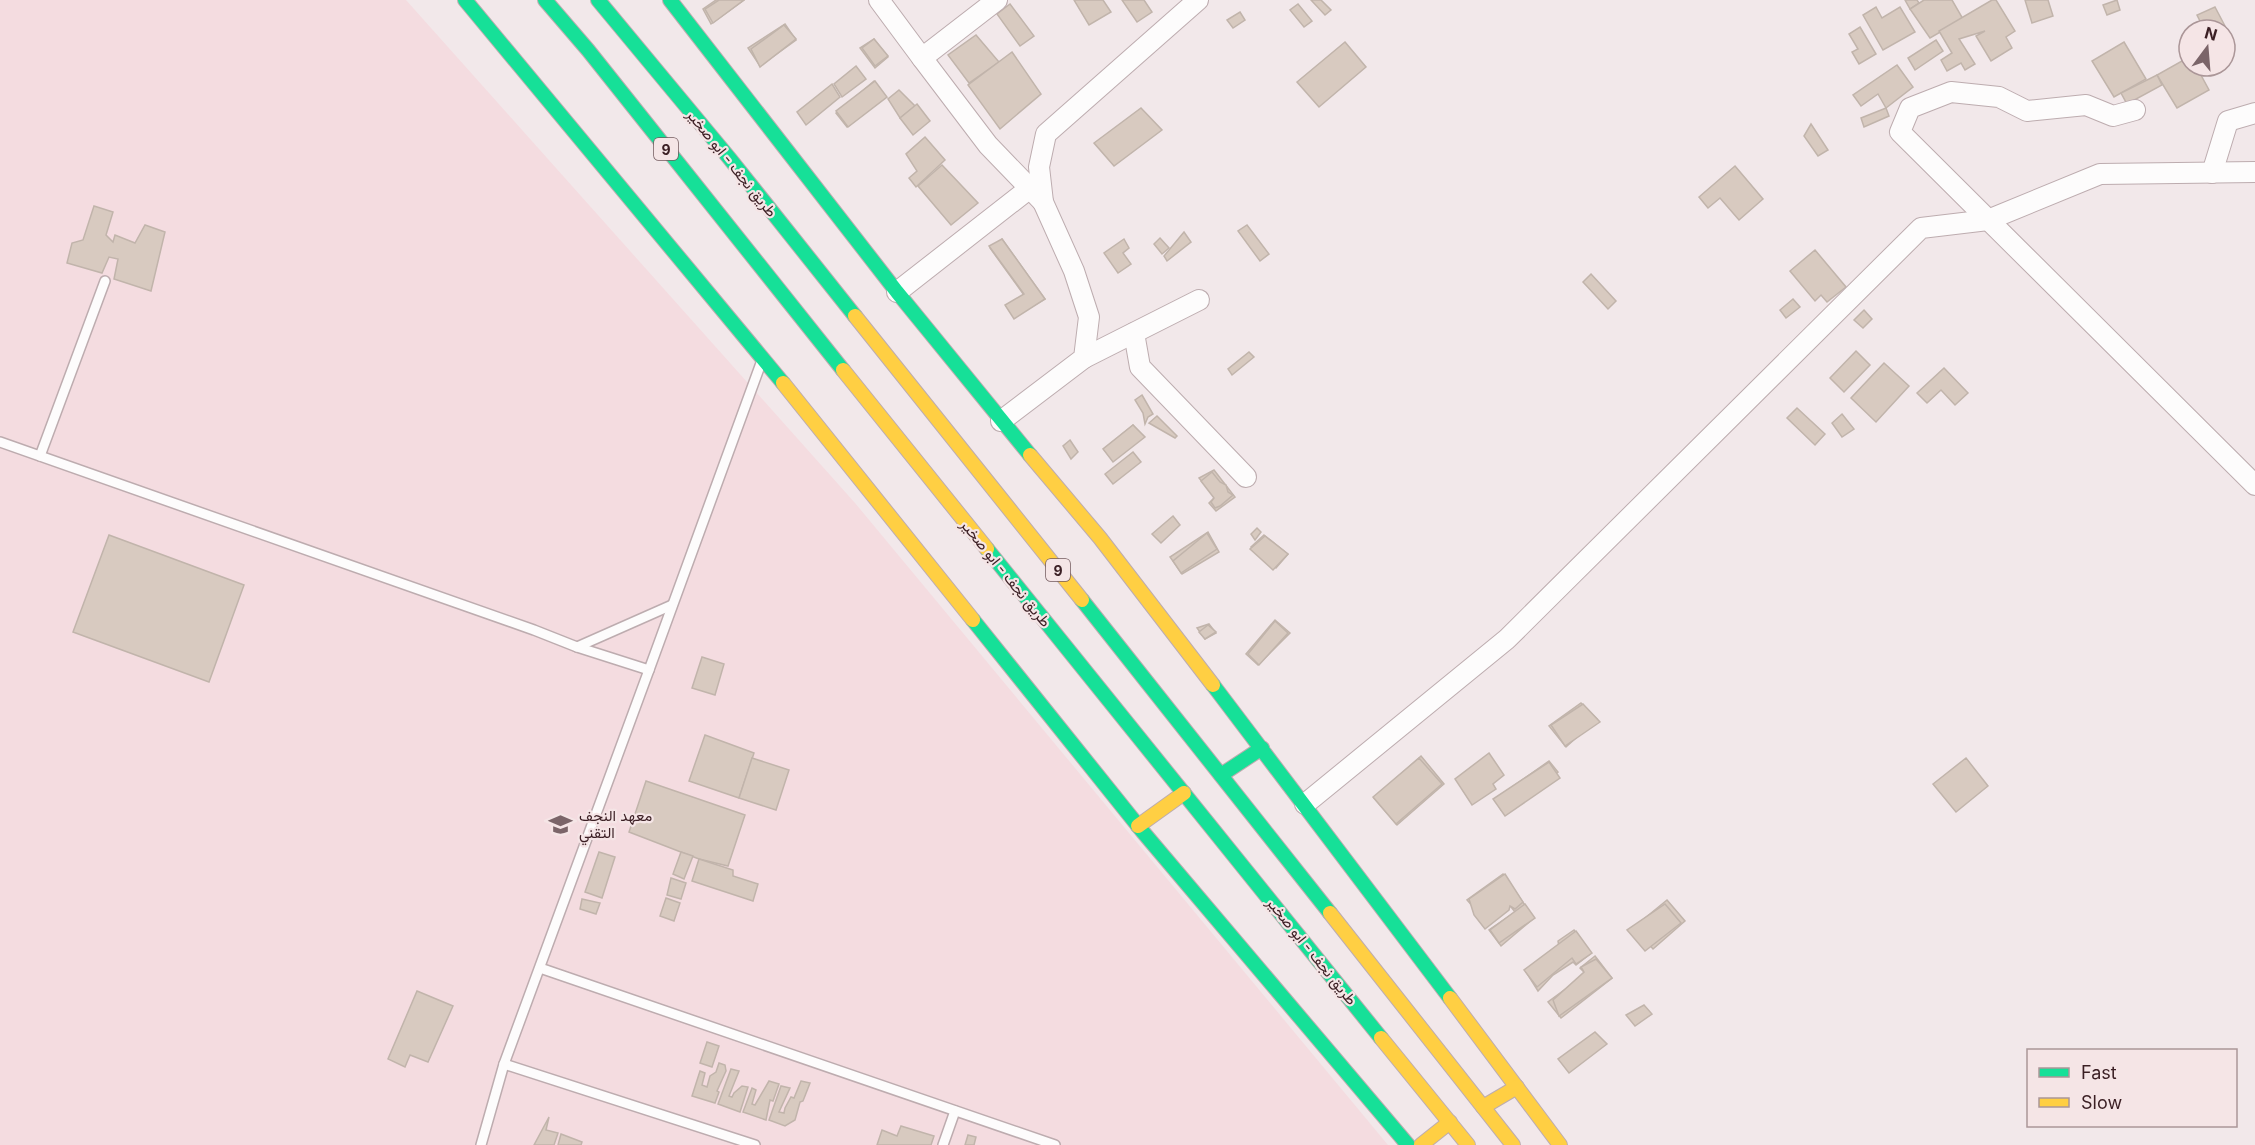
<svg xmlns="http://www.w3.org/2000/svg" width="2255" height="1145" viewBox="0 0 2255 1145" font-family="Inter,Vazirmatn,sans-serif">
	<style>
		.built { fill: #f4dce0 }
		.building { fill: #d8cac0; stroke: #c1b4ab; stroke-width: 1.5 }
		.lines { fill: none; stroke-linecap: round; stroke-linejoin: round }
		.lane-casing { stroke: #bdacaf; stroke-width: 12 }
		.street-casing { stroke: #bdacaf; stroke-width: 22 }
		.fast-casing { stroke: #bdacaf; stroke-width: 16 }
		.slow-casing { stroke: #bdacaf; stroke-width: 16 }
		.lane { stroke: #fdfcfc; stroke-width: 9 }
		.street { stroke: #fdfcfc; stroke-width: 20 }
		.fast { stroke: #16e098; stroke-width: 14 }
		.slow { stroke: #ffcf43; stroke-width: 14 }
		.labels { text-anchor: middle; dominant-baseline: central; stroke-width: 4.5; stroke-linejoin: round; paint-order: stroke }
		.shield { fill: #f5e5e6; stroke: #735a5e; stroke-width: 1.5 }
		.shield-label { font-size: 14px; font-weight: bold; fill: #3b1f24 }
		.street-label { font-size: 15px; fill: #3b1f24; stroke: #f5e5e6 }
		.poi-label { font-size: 15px; fill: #3b1f24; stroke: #f5e5e6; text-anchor: start }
	</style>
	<rect width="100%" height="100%" fill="#f2e8ea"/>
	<path class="built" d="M0,0H406L855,503L1388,1145H0Z"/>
	<g class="building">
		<path d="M716,0H744L711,24L703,9Z"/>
		<path d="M719,0H744L713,23L705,9Z"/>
		<path d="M1074,0H1103L1111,12L1089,25Z"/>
		<path d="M1122,0H1144L1152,12L1137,22Z"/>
		<path d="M1311,0H1321L1331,10L1325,15Z"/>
		<path d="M1905,0H1917L1919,3L1910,9Z"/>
		<path d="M1924,0H1952L1963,19L1930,38L1910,9Z"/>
		<path d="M1992,0H1996L2015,31L2006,37L2012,48L1991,61L1976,36L1985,31L1959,39L1975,64L1965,70L1961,63L1947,71L1941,60L1952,53L1939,31Z"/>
		<path d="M2025,0H2048L2053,16L2032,23Z"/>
		<path d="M2117,0L2120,10L2107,15L2103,5Z"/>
		<path d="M1010,4L1034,36L1020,46L997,14Z"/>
		<path d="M1298,4L1312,21L1304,27L1290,10Z"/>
		<path d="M1876,7L1882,18L1900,7L1915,32L1883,50L1863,15Z"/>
		<path d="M2215,7L2226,28L2216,30L2212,22L2204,29L2197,15Z"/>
		<path d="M1240,12L1245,20L1233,28L1227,20Z"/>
		<path d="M785,24L796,40L760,66L748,48Z"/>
		<path d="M784,25L796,39L760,67L751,49Z"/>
		<path d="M1860,27L1876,54L1859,64L1852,52L1858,49L1849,34Z"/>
		<path d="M976,35L999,62L969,83L948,55Z"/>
		<path d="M874,39L888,57L875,68L860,48Z"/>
		<path d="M874,39L888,56L875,66L862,48Z"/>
		<path d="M1936,40L1943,51L1915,70L1908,58Z"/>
		<path d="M1345,42L1366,67L1319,107L1297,82Z"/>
		<path d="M2124,42L2146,79L2114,97L2092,61Z"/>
		<path d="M1012,52L1041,94L1000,129L968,85Z"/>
		<path d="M2189,57V66H2196L2209,90L2177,108L2157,75Z"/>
		<path d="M1897,65L1913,87L1886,108L1878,94L1861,106L1853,95Z"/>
		<path d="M856,66L866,79L842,97L834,84Z"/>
		<path d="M2157,75L2162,85L2127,104L2121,93Z"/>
		<path d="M874,81L885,97L847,127L836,113Z"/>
		<path d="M875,81L887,97L848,127L836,111Z"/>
		<path d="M832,84L840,97L806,125L797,112Z"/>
		<path d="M899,90L915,106L900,118L888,99Z"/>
		<path d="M917,104L930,121L913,135L900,118Z"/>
		<path d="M1141,108L1162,130L1114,166L1094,143Z"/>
		<path d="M1886,108L1889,116L1864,127L1861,118Z"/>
		<path d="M1811,124L1828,150L1818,156L1804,136Z"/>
		<path d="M925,137L945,160L916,187L909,178L917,171L906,154Z"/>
		<path d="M942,165L978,203L951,225L918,186Z"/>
		<path d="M1735,166L1763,199L1739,220L1720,198L1708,208L1699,197Z"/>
		<path d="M94,206L113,212L106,235L113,242L115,235L135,243L145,225L165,232L151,291L114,279L118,259L109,257L102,273L67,263L72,243L83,240Z"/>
		<path d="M1247,225L1269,254L1260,261L1238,231Z"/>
		<path d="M1184,232L1191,242L1167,261L1164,256Z"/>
		<path d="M1160,238L1169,248L1162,254L1154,244Z"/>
		<path d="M1002,239L1045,299L1014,317L1006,306L1024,295L990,248Z"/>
		<path d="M1002,239L1045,299L1014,319L1005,305L1024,294L989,246Z"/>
		<path d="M1124,239L1129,248L1123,253L1131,264L1118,273L1104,253Z"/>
		<path d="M1815,250L1846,287L1827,302L1821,295L1815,301L1790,271Z"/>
		<path d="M1591,274L1616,301L1608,309L1583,282Z"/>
		<path d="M1793,299L1800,307L1786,318L1780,310Z"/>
		<path d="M1864,310L1872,319L1863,328L1854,320Z"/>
		<path d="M1856,351L1870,365L1844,392L1830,378Z"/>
		<path d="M1249,352L1254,357L1232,375L1228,369Z"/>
		<path d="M1884,363L1909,386L1876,422L1851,398Z"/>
		<path d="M1944,368L1968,393L1955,405L1941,390L1927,403L1917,393Z"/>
		<path d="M1142,395L1153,414L1148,417L1145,424L1143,413L1135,400Z"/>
		<path d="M1797,408L1825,434L1815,445L1787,418Z"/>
		<path d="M1842,414L1854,429L1842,437L1832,423Z"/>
		<path d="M1157,416L1177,436L1175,438L1149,423Z"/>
		<path d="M1133,425L1143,436L1113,461L1104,449Z"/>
		<path d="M1133,425L1145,437L1113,462L1103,449Z"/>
		<path d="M1070,440L1078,452L1071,459L1063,446Z"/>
		<path d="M1133,452L1141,462L1113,484L1105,474Z"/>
		<path d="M1214,470L1235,497L1216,511L1209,503L1215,497L1199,478Z"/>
		<path d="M1212,472L1220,482L1226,485L1228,492L1233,495L1220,506L1215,508L1211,502L1214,498L1201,481Z"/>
		<path d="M1173,516L1180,525L1161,543L1152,534Z"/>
		<path d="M1257,528L1261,532L1255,540L1251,534Z"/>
		<path d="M1208,532L1219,552L1182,574L1170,557Z"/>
		<path d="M1207,533L1217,549L1181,573L1173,561Z"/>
		<path d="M109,535L244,585L209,682L73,632Z"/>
		<path d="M1264,535L1288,554L1276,568L1251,547Z"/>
		<path d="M1265,536L1288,554L1273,570L1250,549Z"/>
		<path d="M1275,620L1290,633L1258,665L1246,654Z"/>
		<path d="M1275,621L1288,633L1259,665L1248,654Z"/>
		<path d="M1209,624L1216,633L1205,639L1197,628Z"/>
		<path d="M1208,625L1216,632L1205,639L1199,632Z"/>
		<path d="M702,657L724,664L715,695L692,688Z"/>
		<path d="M1581,703L1597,719L1566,747L1549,726Z"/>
		<path d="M1583,704L1600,722L1565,746L1551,725Z"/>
		<path d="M705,735L754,753L739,798L689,781Z"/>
		<path d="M1489,753L1504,775L1493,784L1496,789L1472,805L1455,779Z"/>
		<path d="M1421,756L1444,784L1397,825L1374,798Z"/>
		<path d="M752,758L789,770L776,810L739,798Z"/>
		<path d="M1419,758L1442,784L1396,824L1373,797Z"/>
		<path d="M1966,758L1988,786L1956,812L1933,784Z"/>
		<path d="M1549,761L1558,772L1501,810L1495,799Z"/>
		<path d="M1549,762L1560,778L1505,816L1493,799Z"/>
		<path d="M646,781L745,815L728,866L699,859L629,832Z"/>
		<path d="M599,852L615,857L602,898L585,892Z"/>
		<path d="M681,852L693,856L684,879L673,874Z"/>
		<path d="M699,859L733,870V876L758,884L753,901L692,881Z"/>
		<path d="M1503,874L1534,918L1501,946L1489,930L1515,912L1504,898L1480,915L1467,900Z"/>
		<path d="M1505,874L1523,902L1515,909L1510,906L1509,910L1485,929L1474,915L1469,899Z"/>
		<path d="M671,878L686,883L681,899L667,895Z"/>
		<path d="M666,898L680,903L674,921L660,916Z"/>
		<path d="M582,899L600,903L596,914L580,909Z"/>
		<path d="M1667,900L1685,921L1653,949L1634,927Z"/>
		<path d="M1525,904L1535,918L1499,943L1490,930Z"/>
		<path d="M1665,904L1681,923L1645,951L1627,930Z"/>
		<path d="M1574,930L1590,954L1576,965L1573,962L1553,975L1538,991L1526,972L1559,947L1558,941Z"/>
		<path d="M1576,931L1592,953L1576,964L1572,958L1537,987L1524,970Z"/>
		<path d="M1595,956L1612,978L1561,1018L1548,1002L1586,974L1580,968Z"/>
		<path d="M1596,959L1612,978L1559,1016L1553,1000L1584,972L1581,967Z"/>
		<path d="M417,991L453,1006L428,1062L410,1055L405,1067L388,1059Z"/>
		<path d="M1644,1005L1652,1014L1635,1026L1626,1015Z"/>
		<path d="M1595,1032L1607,1044L1569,1073L1558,1059Z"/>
		<path d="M707,1042L719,1046L712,1067L700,1063Z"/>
		<path d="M719,1063L725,1065L726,1071L717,1091L719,1092L715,1103L692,1096L700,1071L705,1073L702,1085L707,1087L710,1076L716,1072Z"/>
		<path d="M731,1069L739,1071L729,1096L732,1097L734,1093L742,1086L748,1087L740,1112L718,1104Z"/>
		<path d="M769,1081L779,1084L773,1101L770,1100L766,1120L743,1112L752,1088L756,1090L752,1104L755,1105Z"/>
		<path d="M801,1081L810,1083L803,1101L800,1102L795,1120L785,1126L769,1120L781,1086L790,1088L779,1112L784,1113L785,1108L791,1097L794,1098Z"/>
		<path d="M549,1117L546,1130L558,1133L554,1145H534Z"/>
		<path d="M901,1126L934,1136L931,1145H877L882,1130L897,1136Z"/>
		<path d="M561,1134L582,1142L581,1145H558Z"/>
		<path d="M968,1135L976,1137L974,1145H965Z"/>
	</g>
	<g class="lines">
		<defs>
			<g id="lane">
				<path d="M0,442L534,630L577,647L649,670L761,363"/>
				<path d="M40,456L105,281"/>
				<path d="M577,647L672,605"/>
				<path d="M540,968L1055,1145"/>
				<path d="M504,1064L755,1145"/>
				<path d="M481,1145L504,1064L649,670"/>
				<path d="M943,1145L955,1111"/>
			</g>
			<g id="street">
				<path d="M879,0L922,58L997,0"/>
				<path d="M922,58L988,145L1043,202"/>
				<path d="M2135,110L2113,116L2086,105L2027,111L1999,97L1951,92L1910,108L1900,132L2255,485"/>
				<path d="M2212,173L2228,121L2255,113"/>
				<path d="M897,292L1030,188"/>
				<path d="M1134,333L1140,367L1246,477"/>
				<path d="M1084,358L1199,300"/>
				<path d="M1001,421L1084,358L1089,317L1074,271L1043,202L1039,167L1046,134L1198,0"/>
				<path d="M1305,804L1507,639L1921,228L1988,220L2100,174L2255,172"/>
			</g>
			<g id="fast">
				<path d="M465,0L783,383"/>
				<path d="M545,0L588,50L843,370"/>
				<path d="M598,0L730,159L855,316"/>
				<path d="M670,0L897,292L1030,455"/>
				<path d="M987,549L1381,1038"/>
				<path d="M1082,600L1330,913"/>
				<path d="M973,620L1143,832L1408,1145"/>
				<path d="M1213,685L1450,998"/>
				<path d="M1221,775L1262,748"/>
			</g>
			<g id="slow">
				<path d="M855,316L1082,600"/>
				<path d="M843,370L987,549"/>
				<path d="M783,383L973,620"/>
				<path d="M1030,455L1100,538L1213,685"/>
				<path d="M1138,826L1184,793"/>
				<path d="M1330,913L1513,1145"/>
				<path d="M1450,998L1560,1145"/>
				<path d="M1381,1038L1468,1145"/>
				<path d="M1483,1107L1517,1087"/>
				<path d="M1421,1145L1450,1122"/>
			</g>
		</defs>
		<use href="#lane" class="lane-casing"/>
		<use href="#street" class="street-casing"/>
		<use href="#fast" class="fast-casing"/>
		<use href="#slow" class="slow-casing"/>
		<use href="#lane" class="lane"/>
		<use href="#street" class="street"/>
		<use href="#fast" class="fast"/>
		<use href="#slow" class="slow"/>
	</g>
	<defs>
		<symbol id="university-bare" viewBox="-9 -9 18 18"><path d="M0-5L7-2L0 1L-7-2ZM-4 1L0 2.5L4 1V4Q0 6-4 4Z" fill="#7b6569" stroke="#f5e5e6" stroke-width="2.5" paint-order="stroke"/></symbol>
	</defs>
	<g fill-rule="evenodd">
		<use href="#university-bare" x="544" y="808" width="33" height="33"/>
	</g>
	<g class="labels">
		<g class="shield">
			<rect x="654" y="138" width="24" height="22" rx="4.5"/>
			<rect x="1046" y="559" width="24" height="22" rx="4.5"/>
		</g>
		<g class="shield-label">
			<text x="666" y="149">9</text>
			<text x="1058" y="570">9</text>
		</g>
		<g class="street-label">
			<text transform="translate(732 163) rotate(51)">طريق نجف - ابو صخير</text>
			<text transform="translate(1006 573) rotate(51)">طريق نجف - ابو صخير</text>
			<text transform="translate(1312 951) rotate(51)">طريق نجف - ابو صخير</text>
		</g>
		<g class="poi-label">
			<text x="579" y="815">معهد النجف<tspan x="579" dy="17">التقني</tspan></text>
		</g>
	</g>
	<rect x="2027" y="1049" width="210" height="78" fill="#f5e5e6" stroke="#ab9698" stroke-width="1.5"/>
	<rect x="2039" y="1068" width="30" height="9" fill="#16e098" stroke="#ab9698" stroke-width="1.5"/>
	<text x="2081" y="1079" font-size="18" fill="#3b1f24">Fast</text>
	<rect x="2039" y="1098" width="30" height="9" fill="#ffcf43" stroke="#ab9698" stroke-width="1.5"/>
	<text x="2081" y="1109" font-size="18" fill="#3b1f24">Slow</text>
	<g transform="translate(2207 48) rotate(16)"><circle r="28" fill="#f5e5e6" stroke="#ab9698" stroke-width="1.5"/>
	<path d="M0-4.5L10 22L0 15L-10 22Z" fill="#7b6569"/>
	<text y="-9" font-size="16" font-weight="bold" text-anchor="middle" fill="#3b1f24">N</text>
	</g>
</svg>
